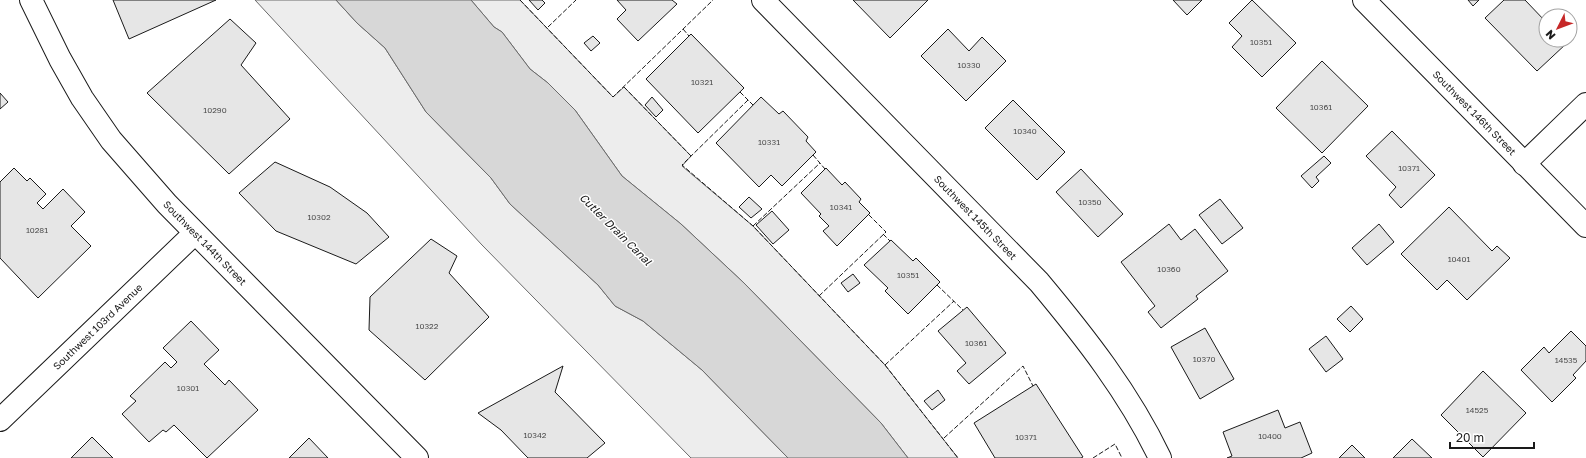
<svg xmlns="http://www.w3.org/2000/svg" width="1586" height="458" viewBox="0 0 1586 458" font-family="'Golos Text',sans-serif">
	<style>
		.built { fill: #ededed; stroke: #6a6a6a }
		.water { fill: #d7d7d7; stroke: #6a6a6a }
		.building { fill: #e6e6e6; stroke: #1a1a1a }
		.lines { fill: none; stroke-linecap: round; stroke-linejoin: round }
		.street-casing { stroke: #1a1a1a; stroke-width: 24 }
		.street { stroke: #fff; stroke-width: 22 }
		.fence { stroke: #1a1a1a; stroke-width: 1; stroke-dasharray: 5 2; stroke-linecap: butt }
		.labels { text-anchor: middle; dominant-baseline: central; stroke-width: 3; stroke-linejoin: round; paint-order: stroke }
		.number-label { font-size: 8px; fill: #4d4d4d }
		.street-label { font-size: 10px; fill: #1a1a1a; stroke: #fff }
		.water-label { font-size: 11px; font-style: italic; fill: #1a1a1a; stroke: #fff }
	</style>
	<rect width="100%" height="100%" fill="#fff"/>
	<g class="built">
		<path d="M255,0H336L357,23L385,48L426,112L491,178L510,204L598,285L615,306L643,321L702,370L788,458H691L482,245Z"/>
		<path d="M471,0H520L613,97L624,87L691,156L682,166L753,226L885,365L958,458H908L881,423L744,283L681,224L622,176L575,110L548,83L530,69L502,32L494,27Z"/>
	</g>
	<path class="water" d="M336,0H471L494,27L502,32L530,69L548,83L575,110L622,176L681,224L744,283L881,423L908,458H788L702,370L643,321L615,306L598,285L510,204L491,178L426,112L385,48L357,23Z"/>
	<g class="building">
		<path d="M113,0H216L129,39Z"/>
		<path d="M529,0H542L545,3L538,10Z"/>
		<path d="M617,0H672L677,4L638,41L617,19L626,10Z"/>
		<path d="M853,0H928L890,38Z"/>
		<path d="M1173,0H1202L1187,15Z"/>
		<path d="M1252,0L1296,43L1262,77L1232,47L1242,36L1229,23Z"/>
		<path d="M1468,0H1479L1473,6Z"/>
		<path d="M1504,0H1525L1546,22V40H1563L1567,43L1537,71L1485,18Z"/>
		<path d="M230,19L256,43L241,65L290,119L229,174L147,93Z"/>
		<path d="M948,29L969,51L982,37L1006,61L966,101L921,56Z"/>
		<path d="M691,34L744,88L698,133L646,79Z"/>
		<path d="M593,36L600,43L591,51L584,43Z"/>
		<path d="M1322,61L1368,106L1322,153L1276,108Z"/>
		<path d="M0,93L8,102L0,109Z"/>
		<path d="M652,97L663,110L656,117L645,105Z"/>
		<path d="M761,97L779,114L783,111L808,137L806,141L816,152L782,186L771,175L759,187L716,143Z"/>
		<path d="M1013,100L1065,152L1037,180L985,128Z"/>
		<path d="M1392,131L1435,175L1401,208L1389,195L1396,187L1366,156Z"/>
		<path d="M1324,156L1331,163L1316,177L1319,181L1312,188L1301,176Z"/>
		<path d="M275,162L330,187L367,213L389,237L356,264L276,231L239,193Z"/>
		<path d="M14,168L27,181L30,178L46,194L37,203L43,209L63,189L85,212L71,226L91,246L38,298L0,258V182Z"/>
		<path d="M826,168L842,185L845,182L861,199L859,202L870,213L837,246L823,231L829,226L819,216L821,214L801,193Z"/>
		<path d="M1081,169L1123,214L1098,237L1056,192Z"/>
		<path d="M749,197L762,209L751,218L739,207Z"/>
		<path d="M1220,199L1243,228L1222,244L1199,215Z"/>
		<path d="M1449,207L1492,251L1497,246L1510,258L1467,300L1447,280L1437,290L1401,254Z"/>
		<path d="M772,211L789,230L773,244L756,225Z"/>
		<path d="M1169,224L1181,240L1195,229L1228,271L1196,296L1198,299L1161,328L1148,312L1155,306L1121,262Z"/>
		<path d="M1379,224L1394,242L1367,265L1352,248Z"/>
		<path d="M431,239L457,256L449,273L489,317L425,380L369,330L370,297Z"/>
		<path d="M891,240L913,261L916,258L940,282L908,314L885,291L888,288L864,265Z"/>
		<path d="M853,274L860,283L848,292L841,283Z"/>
		<path d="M1351,306L1363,319L1350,332L1337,319Z"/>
		<path d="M967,307L1006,353L969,384L957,371L966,363L938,331Z"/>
		<path d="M191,321L219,350L204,364L225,385L229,380L258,410L207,458L174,425L166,432L163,430L149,442L122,414L136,401L130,396L165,362L171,368L177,362L163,348Z"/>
		<path d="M1205,328L1234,379L1200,399L1171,347Z"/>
		<path d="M1571,331L1586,346V361L1573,375L1576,378L1552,402L1521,370L1544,347L1549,353Z"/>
		<path d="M1326,336L1343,359L1326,372L1309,349Z"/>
		<path d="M563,366L555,392L605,443L587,458H528L501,430L478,413Z"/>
		<path d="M1483,371L1526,413L1483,457L1441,415Z"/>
		<path d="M1036,384L1083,457L1081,458H995L974,423Z"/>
		<path d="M938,390L945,400L932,410L924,401Z"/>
		<path d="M1278,410L1285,428L1300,422L1312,453L1301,458H1227L1232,456L1223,432Z"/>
		<path d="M92,437L113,458H71Z"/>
		<path d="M309,438L328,458H289Z"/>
		<path d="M1412,439L1432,458H1393Z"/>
		<path d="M1352,445L1365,458H1339Z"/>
	</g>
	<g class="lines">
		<defs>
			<g id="street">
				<path id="s1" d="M31,0L60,59L82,98L111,140L167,204L417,458"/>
				<path id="s2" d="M763,0L1039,282C1085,337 1129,393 1160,458"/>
				<path id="s3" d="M1364,0L1586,226"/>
				<path d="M1524,164L1586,104"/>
				<path id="s4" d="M0,420L195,233"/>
			</g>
		</defs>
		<use href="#street" class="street-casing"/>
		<use href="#street" class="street"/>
		<g class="fence">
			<path d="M520,0L613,97L713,0"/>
			<path d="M548,27L576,0"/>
			<path d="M683,29L689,36"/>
			<path d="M624,87L691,156"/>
			<path d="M740,92L753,105"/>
			<path d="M748,100L682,165L753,226L885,365L958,458"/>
			<path d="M813,155L825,169"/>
			<path d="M753,226L820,163"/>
			<path d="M883,234L890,241"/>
			<path d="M937,285L963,310"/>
			<path d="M819,296L886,232L869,215"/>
			<path d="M885,365L954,301"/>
			<path d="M944,438L1023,366L1033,386"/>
			<path d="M1093,458L1115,444L1122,458"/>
		</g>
	</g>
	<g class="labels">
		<g class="number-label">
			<text x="1261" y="42">10351</text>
			<text x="969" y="65">10330</text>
			<text x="702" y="82">10321</text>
			<text x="1321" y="107">10361</text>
			<text x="215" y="110">10290</text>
			<text x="1025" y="131">10340</text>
			<text x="769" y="142">10331</text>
			<text x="1409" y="168">10371</text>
			<text x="1090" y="202">10350</text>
			<text x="841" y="207">10341</text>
			<text x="319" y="217">10302</text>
			<text x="37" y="230">10281</text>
			<text x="1459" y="259">10401</text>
			<text x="1169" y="269">10360</text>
			<text x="908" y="275">10351</text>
			<text x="427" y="326">10322</text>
			<text x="976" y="343">10361</text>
			<text x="1204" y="359">10370</text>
			<text x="1566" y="360">14535</text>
			<text x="188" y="388">10301</text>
			<text x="1477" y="410">14525</text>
			<text x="535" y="435">10342</text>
			<text x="1270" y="436">10400</text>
			<text x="1026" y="437">10371</text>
		</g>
		<g class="street-label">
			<text stroke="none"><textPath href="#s3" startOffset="158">Southwest 146th Street</textPath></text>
			<text stroke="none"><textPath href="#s2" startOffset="304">Southwest 145th Street</textPath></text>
			<text stroke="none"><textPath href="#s1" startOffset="301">Southwest 144th Street</textPath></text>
			<text stroke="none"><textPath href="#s4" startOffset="135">Southwest 103rd Avenue</textPath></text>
		</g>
		<g class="water-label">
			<text transform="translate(616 229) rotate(45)">Cutler Drain Canal</text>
		</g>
	</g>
	<g transform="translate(1558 28) rotate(228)"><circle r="19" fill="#ffffff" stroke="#a3a3a3"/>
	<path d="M0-3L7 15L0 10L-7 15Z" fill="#c62828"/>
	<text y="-6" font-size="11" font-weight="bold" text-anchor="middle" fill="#1a1a1a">N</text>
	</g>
	<path d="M1450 442v6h84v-6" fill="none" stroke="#1a1a1a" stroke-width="2"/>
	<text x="1456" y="442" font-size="12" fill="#1a1a1a" stroke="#ffffff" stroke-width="3" paint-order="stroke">20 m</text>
</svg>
